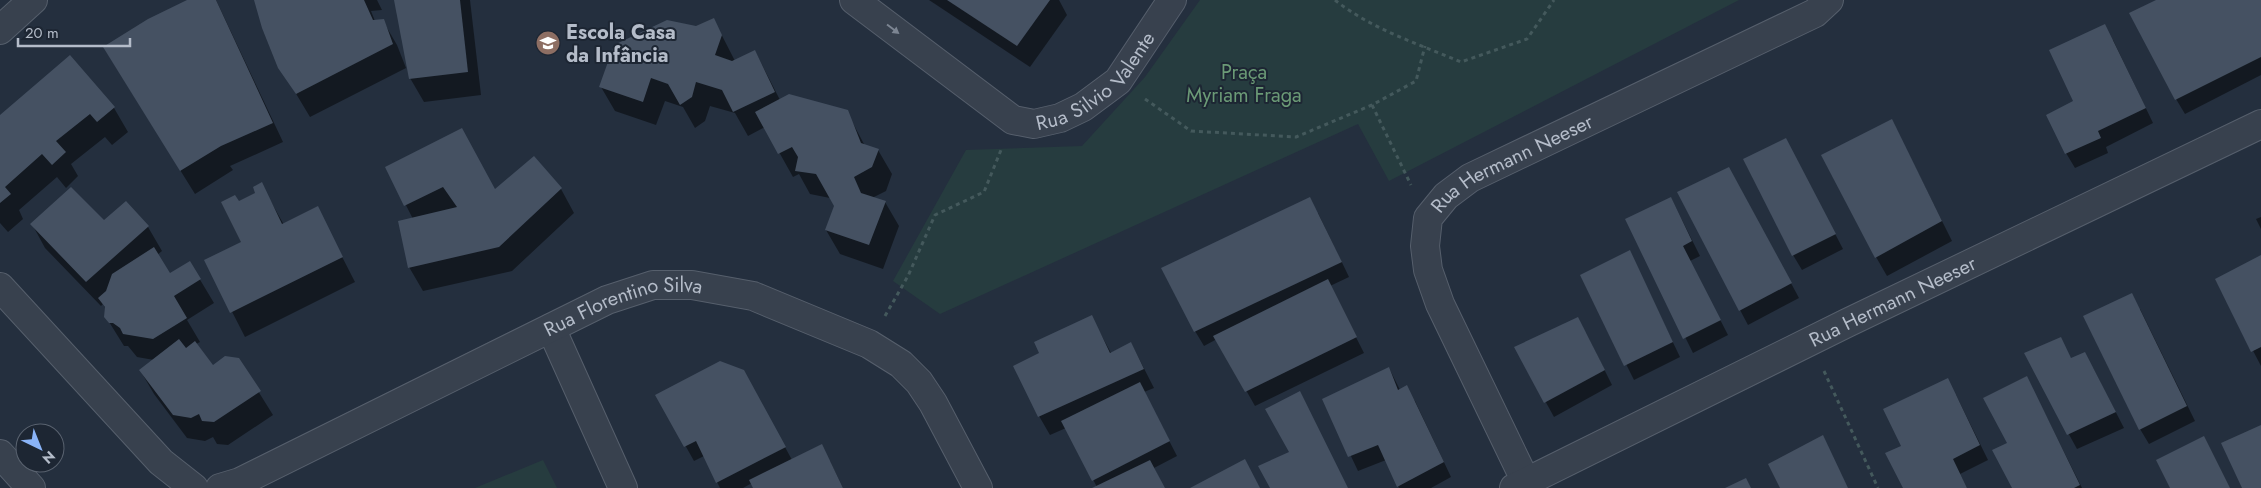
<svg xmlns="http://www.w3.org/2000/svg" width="2261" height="488" viewBox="0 0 2261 488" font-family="Jost,sans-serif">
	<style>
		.green { fill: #263c3f }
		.shadow { fill: #0007 }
		.building { fill: #455162 }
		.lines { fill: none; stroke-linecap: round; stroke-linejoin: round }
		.minor-casing { stroke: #565f6c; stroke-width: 30 }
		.path { stroke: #44595c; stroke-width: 3; stroke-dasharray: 4 4; stroke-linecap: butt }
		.minor { stroke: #38414e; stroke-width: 28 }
		.oneway { fill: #7c8592 }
		.labels { text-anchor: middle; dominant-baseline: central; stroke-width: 4; stroke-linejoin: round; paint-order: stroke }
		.poi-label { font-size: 20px; font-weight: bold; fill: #b4bcc9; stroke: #1d2633; text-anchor: start }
		.park-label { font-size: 20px; fill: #6b9a76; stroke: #1d2633 }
		.street-label { font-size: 20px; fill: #b4bcc9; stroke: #1d2633 }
	</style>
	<rect width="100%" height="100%" fill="#242f3e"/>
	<g class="green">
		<path d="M1200,0H1739L1389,181L1358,124L940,314L893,281L966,150L1082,146L1145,77Z"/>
		<path d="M543,460L557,488H475Z"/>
	</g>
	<g class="shadow">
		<path d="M189,0H216L283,142L230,166L233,170L195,194L104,48Z"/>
		<path d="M255,0H377L382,10L371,11L375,21H383L397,45L406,68L310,117L280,67Z"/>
		<path d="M395,0H470L481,95L424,102L410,78Z"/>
		<path d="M929,0H1059L1067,15L1030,67Z"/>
		<path d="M2159,0H2261V75L2185,114L2176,99Z"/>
		<path d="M714,20L735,61L755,51L780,100L847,112L865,146L878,150L892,174L886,191L872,198L885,202L899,226L883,269L840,254L826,230L835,206L830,198L810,194L799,174L793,177L765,127L748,136L735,113L710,106L705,121L695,128L683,107L665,101L656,125L615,111L601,87L697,27Z"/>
		<path d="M2113,40L2153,123L2106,147L2108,153L2075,168L2066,153L2074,101Z"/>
		<path d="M70,57L114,108L128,132L112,145L105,137L71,164L78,176L66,188L57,177L19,210L23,219L8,232L0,223V117Z"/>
		<path d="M1892,121L1952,241L1887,276L1876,257Z"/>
		<path d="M1794,155L1843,249L1802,270L1793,255Z"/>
		<path d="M387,168L495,190L561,189L574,213L512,271L423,291L409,267L413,219Z"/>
		<path d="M1737,183L1799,298L1748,325L1740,310Z"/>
		<path d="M261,184L284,225L317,208L355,282L245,337L206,261L243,243L238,203L257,194Z"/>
		<path d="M1671,198L1700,256L1690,261L1728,335L1693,353L1627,220Z"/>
		<path d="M125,203L148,227L162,251L157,255L170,275L190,263L214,303L187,320L200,342L196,344L213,367L238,359L273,415L228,445L217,444L213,437L205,441L187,438L154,394L140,370L154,360L137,357L128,346H124L106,317V309L103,304L101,306L45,248L32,224L104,222Z"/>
		<path d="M1318,213L1349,277L1330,286L1364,353L1255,406L1217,339L1204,346L1195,331Z"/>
		<path d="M2261,217V229L2256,219Z"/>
		<path d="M1629,251L1680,357L1634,380L1582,276Z"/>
		<path d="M2261,257V366L2216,280Z"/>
		<path d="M2140,309L2195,421L2149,444L2140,429Z"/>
		<path d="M1091,316L1111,353L1131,343L1154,388L1144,392L1177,456L1154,468L1164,488H1095L1097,487L1066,428L1050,435L1039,416L1041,354Z"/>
		<path d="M1586,333L1612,385L1554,417L1516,348Z"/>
		<path d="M2060,338L2071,359L2093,368L2124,428L2077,449L2025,354Z"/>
		<path d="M1389,368L1400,390L1415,401L1451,477L1431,488H1399L1386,460L1358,471L1324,399Z"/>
		<path d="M752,386L792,460L830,461L843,488H755L752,483L743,488H720L704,456L694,461L657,395Z"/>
		<path d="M2034,392L2082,488H2013L2009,444Z"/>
		<path d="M1956,395L1988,460L1960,474L1967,488H1904L1903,447Z"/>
	</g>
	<g class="building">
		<path d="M187,0H216L273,123L221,146L180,171L103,47L148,19Z"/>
		<path d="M254,0H364L373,20L384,19L393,44L296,94L278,68L262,28Z"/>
		<path d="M394,0H460L468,72L409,79Z"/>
		<path d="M947,0H1050L1017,46Z"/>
		<path d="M2156,0H2261V57L2175,100L2129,13Z"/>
		<path d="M714,18L722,35L715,55L732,61L755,50L775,92L733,112L722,90L696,82L692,97L680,105L668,84L651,78L643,102L599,87L614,45L667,20L696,26Z"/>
		<path d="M2105,24L2146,108L2098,131L2101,138L2065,154L2046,115L2073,101L2049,50Z"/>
		<path d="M70,55L115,107L97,122L90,114L56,141L66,152L52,165L42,154L5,187L11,194L0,203V115Z"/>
		<path d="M789,94L848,110L861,143L879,149L872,167L854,177L861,193L886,201L869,245L825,230L834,206L816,174L795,171L798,157L792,147L778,154L755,112Z"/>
		<path d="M1892,119L1942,221L1875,258L1821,155Z"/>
		<path d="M462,128L495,189L534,156L562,188L499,247L408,268L398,221L457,207L443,187L404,206L385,167Z"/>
		<path d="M1786,138L1836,234L1792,256L1743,159Z"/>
		<path d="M1729,167L1792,283L1739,311L1677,192Z"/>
		<path d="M262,182L282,224L318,206L343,257L230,313L204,260L241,242L221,202L235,195L239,201L255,193L253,187Z"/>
		<path d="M71,187L104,220L126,201L149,226L86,282L30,224Z"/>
		<path d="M1310,197L1342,262L1194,332L1161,268Z"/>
		<path d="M1671,197L1692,241L1683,246L1721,320L1683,339L1625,219Z"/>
		<path d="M154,247L170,273L190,261L201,279L174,296L187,318L153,339L123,334L120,328L113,323H109L104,317L105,307L98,298L106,291L112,274Z"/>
		<path d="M1630,250L1673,342L1624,366L1580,275Z"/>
		<path d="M2261,255V347L2251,352L2215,279Z"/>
		<path d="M1328,279L1357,337L1245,392L1213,336Z"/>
		<path d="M2132,293L2187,406L2139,430L2083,316Z"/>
		<path d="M1092,315L1110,353L1131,342L1144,369L1038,417L1013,366L1039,353L1034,342Z"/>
		<path d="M1578,317L1605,370L1544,403L1514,347Z"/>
		<path d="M2061,337L2071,358L2085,352L2116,412L2067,435L2024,353Z"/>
		<path d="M179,339L186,348L195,341L213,365L225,356L239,358L261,391L214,422L202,421L199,414L191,418L173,415L139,370Z"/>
		<path d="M720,361L744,370L786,447L716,483L696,441L684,447L655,395Z"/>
		<path d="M1389,367L1398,390L1407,385L1444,462L1397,487L1378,445L1348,457L1322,399Z"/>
		<path d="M2027,376L2080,485L2074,488H2012L1992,450L2007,443L1983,398Z"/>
		<path d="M1948,378L1980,445L1953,459L1967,488H1903L1885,453L1901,446L1883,409Z"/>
		<path d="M1140,382L1170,441L1092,481L1061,421Z"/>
		<path d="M1300,391L1348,488H1270L1258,466L1289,452L1265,409Z"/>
		<path d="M2261,425V488H2242L2221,443Z"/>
		<path d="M1823,435L1848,488H1780L1768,464Z"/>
		<path d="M2204,436L2230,488H2170L2156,460Z"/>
		<path d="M822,444L843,488H753L749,480Z"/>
		<path d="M1245,459L1260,488H1190Z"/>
		<path d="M1150,460L1165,488H1092Z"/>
		<path d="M1746,478L1751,488H1725Z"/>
	</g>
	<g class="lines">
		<defs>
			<g id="minor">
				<path id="s1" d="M854,0L1013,120L1034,124L1060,118L1083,107L1118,81L1172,0"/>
				<path d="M0,30L33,0"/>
				<path d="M0,287L161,462L194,488"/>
				<path d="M551,328L623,488"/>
				<path d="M0,454L31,488"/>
				<path id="s2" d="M1526,482L1440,304L1428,270L1425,246L1428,218L1446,196L1470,178L1815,13L1829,0"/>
				<path id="s3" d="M220,488L240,482L607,300L653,285H692L753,296L869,344L901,364L919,382L933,403L978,488"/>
				<path id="s4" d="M1514,488L1847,323L2261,124"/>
			</g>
		</defs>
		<use href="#minor" class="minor-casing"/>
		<g class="path">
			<path d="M1335,0C1371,29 1419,44 1461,62L1527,39L1554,0"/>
			<path d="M1145,99L1191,131L1296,137L1372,105L1416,81L1425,46"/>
			<path d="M1372,105L1411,185"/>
			<path d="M885,316L908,276L935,215L984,192L1001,150"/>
			<path d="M1824,371L1878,488"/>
		</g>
		<use href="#minor" class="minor"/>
	</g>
	<defs><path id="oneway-solid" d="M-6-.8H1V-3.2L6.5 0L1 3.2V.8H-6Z" transform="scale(1.25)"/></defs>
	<use class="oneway" href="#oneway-solid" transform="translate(893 29) rotate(37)"/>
	<defs>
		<symbol id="school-disc" viewBox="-11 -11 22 22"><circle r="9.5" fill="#8d6e63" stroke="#1d2633"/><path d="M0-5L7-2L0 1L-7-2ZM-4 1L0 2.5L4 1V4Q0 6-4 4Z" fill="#fff"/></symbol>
	</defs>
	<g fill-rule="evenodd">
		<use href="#school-disc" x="534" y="29" width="28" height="28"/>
	</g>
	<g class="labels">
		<g class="poi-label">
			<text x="566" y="32">Escola Casa<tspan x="566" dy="23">da Infância</tspan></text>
		</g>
		<g class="park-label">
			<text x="1244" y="72">Praça<tspan x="1244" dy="23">Myriam Fraga</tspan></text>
		</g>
		<g class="street-label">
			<text stroke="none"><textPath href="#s1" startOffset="298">Rua Silvio Valente</textPath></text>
			<text stroke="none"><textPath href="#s2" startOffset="388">Rua Hermann Neeser</textPath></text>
			<text stroke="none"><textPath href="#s4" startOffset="422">Rua Hermann Neeser</textPath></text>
			<text stroke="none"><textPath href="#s3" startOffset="445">Rua Florentino Silva</textPath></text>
		</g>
	</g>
	<g transform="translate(40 448) rotate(137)"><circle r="24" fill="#1d2633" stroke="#59626f"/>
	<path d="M0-4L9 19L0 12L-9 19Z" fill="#8ab4f8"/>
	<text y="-8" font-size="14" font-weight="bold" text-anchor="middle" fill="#b4bcc9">N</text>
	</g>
	<path d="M18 38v8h112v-8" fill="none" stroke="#b4bcc9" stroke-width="2.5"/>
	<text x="25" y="38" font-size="15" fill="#b4bcc9" stroke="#1d2633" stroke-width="4" paint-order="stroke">20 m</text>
</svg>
